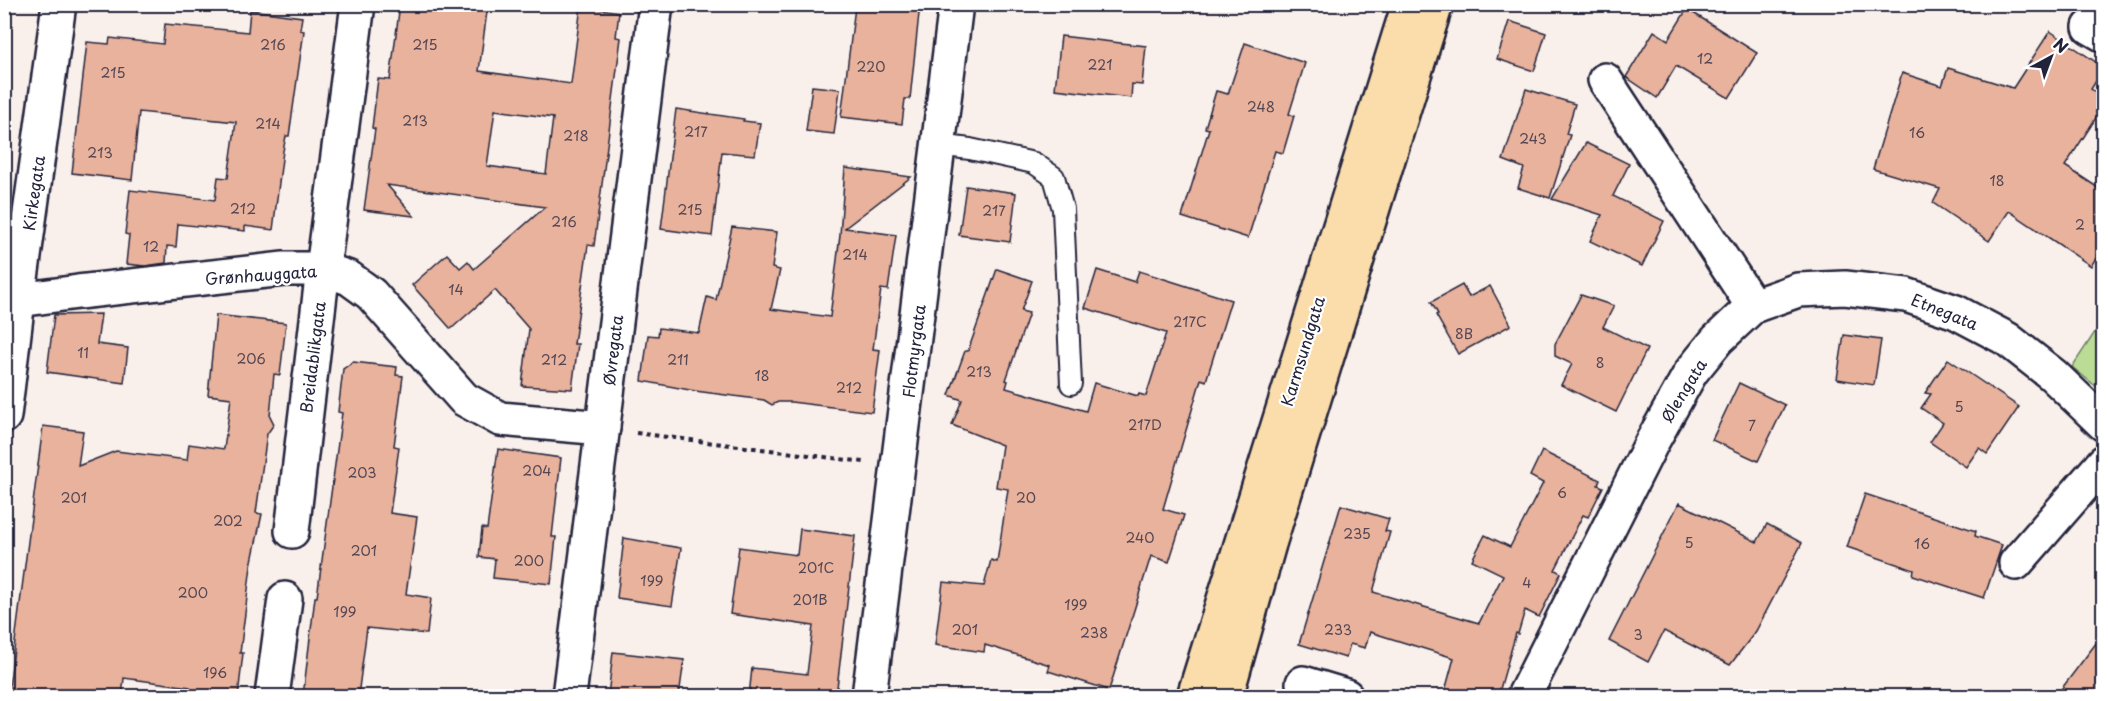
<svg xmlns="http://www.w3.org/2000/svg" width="2108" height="701" viewBox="0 0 2108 701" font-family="'Playpen Sans',sans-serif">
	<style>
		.green { fill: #bbdc95; stroke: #6e7f68; stroke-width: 1.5 }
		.building { fill: #e8b29c; stroke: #22223b; stroke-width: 1.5; fill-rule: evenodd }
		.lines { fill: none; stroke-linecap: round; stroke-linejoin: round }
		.service-casing { stroke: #22223b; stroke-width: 24 }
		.minor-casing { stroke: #22223b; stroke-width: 38 }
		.tertiary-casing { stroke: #22223b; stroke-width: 38 }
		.primary-casing { stroke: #22223b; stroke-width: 38 }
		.path { stroke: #22223b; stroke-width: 4; stroke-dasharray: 4.5 4.5; stroke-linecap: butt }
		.service { stroke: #fff; stroke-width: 20 }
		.minor { stroke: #fff; stroke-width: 33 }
		.tertiary { stroke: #fff; stroke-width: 33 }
		.primary { stroke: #faddab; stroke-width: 33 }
		.labels { text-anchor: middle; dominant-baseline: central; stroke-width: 4.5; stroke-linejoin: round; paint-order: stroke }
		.number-label { font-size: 14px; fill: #544653 }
		.street-label { font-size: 16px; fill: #22223b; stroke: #fff }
	</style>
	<rect width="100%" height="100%" fill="#faf0eb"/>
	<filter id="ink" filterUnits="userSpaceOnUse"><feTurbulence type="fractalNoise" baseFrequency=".0167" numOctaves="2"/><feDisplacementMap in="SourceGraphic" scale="12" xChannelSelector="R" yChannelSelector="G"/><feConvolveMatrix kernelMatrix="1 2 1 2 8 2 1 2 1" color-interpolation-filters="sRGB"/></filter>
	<g filter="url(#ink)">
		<path class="green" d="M2103,320V392L2072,367Z"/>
		<g class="building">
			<path d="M400,4H488L479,71L571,84L581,6L619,12L616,37L621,38L594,246L588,245L574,344H578L572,389L522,386L529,329L495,290L451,329L412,285L447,254L460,268L468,261L474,269L545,207L387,185L414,216L364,210L375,129L372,128L378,79L390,80ZM495,110L553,118L546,174L487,166Z"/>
			<path d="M886,4H920L910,99H905L902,124L841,117L855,7L885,11Z"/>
			<path d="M1687,9L1757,53L1729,98L1676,66L1657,98L1626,77L1654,31L1668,40Z"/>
			<path d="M250,10L302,17L300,30L304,31L289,136H286L283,151L273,230L245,226V231L178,224L176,247L167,246L166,263L145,266L126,264L129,235L125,234L130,190L215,200L218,177L228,178L236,122L139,112L132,180L72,173L87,42L109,44L110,38L163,44L165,24L248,32Z"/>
			<path d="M1509,21L1546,33L1534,71L1497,59Z"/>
			<path d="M2050,31L2103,67V70L2091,89L2103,97V107L2065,166L2103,191V247L2091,266L2009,211L1989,241L1933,203L1940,189L1873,169L1902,73L1942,86L1948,68L2013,88Z"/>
			<path d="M1061,36L1146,46L1142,85L1132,84L1131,98L1055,89Z"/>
			<path d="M1245,43L1305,63L1289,114L1294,116L1283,153L1275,151L1248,238L1182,217L1209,129L1205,128L1216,91L1228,94Z"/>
			<path d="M812,86L840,89L834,134L806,131Z"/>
			<path d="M1526,89L1575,104L1566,134L1570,135L1550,198L1518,188L1524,168L1503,160Z"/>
			<path d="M676,109L744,119L743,121L760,123L755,155L722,152L712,236L661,229Z"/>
			<path d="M1586,143L1629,164L1613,196L1664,221L1642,266L1590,241L1602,215L1552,199Z"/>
			<path d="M845,168L911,177L845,228L896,235L888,290L881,289L873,349L880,350L872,412L791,402H778L772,405L764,400L695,391L642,381L648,335L658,336L659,328L699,333L707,297L716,300L732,227L777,232L772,268L780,270L771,309L830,317L840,235Z"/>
			<path d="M966,186L1016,193L1010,242L959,235Z"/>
			<path d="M997,269L1032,281L1021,311L1029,313L1006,380L1008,381L1006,388L1086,411L1094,383L1138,396L1139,394L1146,396L1166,333L1085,308L1097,270L1135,282L1139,271L1231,300L1206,381L1201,379L1163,509L1184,515L1169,562L1151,556L1109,690L1048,671L1050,665L985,645L984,652L935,645L943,582L984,586L991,560L997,562L1008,489L996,487L1002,445L952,425L962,400L949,395L965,351H968Z"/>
			<path d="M1462,285L1469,297L1490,286L1511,325L1458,354L1436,315L1438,314L1431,302Z"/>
			<path d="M1581,295L1614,306L1603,327L1647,349L1616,412L1561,385L1572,364L1555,356V344Z"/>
			<path d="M101,314L97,344L128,348L124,383L47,372L54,315Z"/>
			<path d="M216,315L286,323L280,375L274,374L270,416L274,424L267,434L256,513L262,514L251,566L240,653H243L238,696H188L190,687L124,678L122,696H8L43,426L83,431L78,466L116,451L187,460L189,444L224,449L231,398L208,395Z"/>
			<path d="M1844,335L1881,340L1874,385L1837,379Z"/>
			<path d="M1948,359L2019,407L1987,454L1979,448L1966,467L1930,442L1943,423L1921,408L1931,394L1925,393Z"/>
			<path d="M353,362L397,367L396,375L403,376L394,446L399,447L390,513L417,517L406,594L431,598L427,634L367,628L358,696H303L315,597H317L342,413L338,412L343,369Z"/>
			<path d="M1739,383L1785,405L1758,461L1712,440Z"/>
			<path d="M498,449L561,458L552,537H556L551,584L493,578L495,559L479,557L482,528L487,529Z"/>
			<path d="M1542,451L1600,480L1598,485L1603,487L1588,517L1583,515L1555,570L1561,573L1539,617L1525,610L1518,634L1516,633L1498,696H1468L1445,691L1454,658L1370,632L1365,648L1350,644L1346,658L1299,644L1341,505L1389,519L1385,531L1390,532L1373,592L1479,623L1503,575L1472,560L1485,535L1510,547L1543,483L1530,476Z"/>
			<path d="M1865,494L1976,531L1975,536L2002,545L1984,598L1913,575L1914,570L1847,547Z"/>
			<path d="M1679,503L1757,542L1767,524L1802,543L1756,631L1730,665L1664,631L1648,662L1609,641Z"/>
			<path d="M800,529L855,536L836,696H749L752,668L807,674L813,626L730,614L739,547L797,555Z"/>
			<path d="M624,538L681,548L672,606L617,598Z"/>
			<path d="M2103,634V696H2056Z"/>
			<path d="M613,652L684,660L679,696H608Z"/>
		</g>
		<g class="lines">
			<defs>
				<path id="service" d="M938,145L970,149L1034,163L1054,177L1063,209L1071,384"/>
				<g id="minor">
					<path d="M2090,27L2104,35"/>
					<path d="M1605,80L1753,306"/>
					<path d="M4,302L78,292L284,269H323L349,278L371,294L464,399L500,419L603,428"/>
					<path d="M4,416L18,300L59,4"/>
					<path d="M292,531L323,269L358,4"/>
					<path d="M2016,563L2104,462"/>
					<path d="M1303,683L1346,696"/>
					<path d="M272,696L285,599"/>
					<path d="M569,696L656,4"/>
					<path d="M1524,696L1652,442L1691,372L1717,340L1753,306L1798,290L1845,288L1906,295L1956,312L2007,339L2053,375L2104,424"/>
				</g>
				<path id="tertiary" d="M869,696L956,4"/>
				<g id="primary">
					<path d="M1194,696L1409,4"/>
					<path d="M1226,696L1269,544L1436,4"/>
				</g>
			</defs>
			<use href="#service" class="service-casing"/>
			<use href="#minor" class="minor-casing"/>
			<use href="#tertiary" class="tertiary-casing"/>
			<use href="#primary" class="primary-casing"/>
			<path class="path" d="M636,433L864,462"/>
			<use href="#service" class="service"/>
			<use href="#minor" class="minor"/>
			<use href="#tertiary" class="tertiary"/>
			<use href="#primary" class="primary"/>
		</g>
	</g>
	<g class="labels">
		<g class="number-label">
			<text x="273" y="44">216</text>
			<text x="425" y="44">215</text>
			<text x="1705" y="58">12</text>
			<text x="1100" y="64">221</text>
			<text x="871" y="66">220</text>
			<text x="113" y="72">215</text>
			<text x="1261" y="106">248</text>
			<text x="415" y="120">213</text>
			<text x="268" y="123">214</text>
			<text x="696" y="131">217</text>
			<text x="1917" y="132">16</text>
			<text x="576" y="135">218</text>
			<text x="1533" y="138">243</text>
			<text x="100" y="152">213</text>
			<text x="1997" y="180">18</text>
			<text x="243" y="208">212</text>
			<text x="690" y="209">215</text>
			<text x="994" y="210">217</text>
			<text x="564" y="221">216</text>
			<text x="2080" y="224">2</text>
			<text x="151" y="246">12</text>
			<text x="855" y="254">214</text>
			<text x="456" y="289">14</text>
			<text x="1190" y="321">217C</text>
			<text x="1464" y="333">8B</text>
			<text x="83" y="352">11</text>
			<text x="251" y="358">206</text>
			<text x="554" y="359">212</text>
			<text x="678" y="359">211</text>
			<text x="1600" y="362">8</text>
			<text x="979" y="371">213</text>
			<text x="762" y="375">18</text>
			<text x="849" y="387">212</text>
			<text x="1959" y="406">5</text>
			<text x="1145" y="424">217D</text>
			<text x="1752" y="425">7</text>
			<text x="537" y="470">204</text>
			<text x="362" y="472">203</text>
			<text x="1562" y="492">6</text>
			<text x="74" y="497">201</text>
			<text x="1026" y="497">20</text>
			<text x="228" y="520">202</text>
			<text x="1357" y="533">235</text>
			<text x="1140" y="537">240</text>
			<text x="1689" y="542">5</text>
			<text x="1922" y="543">16</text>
			<text x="364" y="550">201</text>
			<text x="529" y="560">200</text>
			<text x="816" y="567">201C</text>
			<text x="652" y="580">199</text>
			<text x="1527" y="582">4</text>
			<text x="193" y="592">200</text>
			<text x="810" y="599">201B</text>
			<text x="1076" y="604">199</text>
			<text x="345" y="611">199</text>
			<text x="965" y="629">201</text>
			<text x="1338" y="629">233</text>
			<text x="1094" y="632">238</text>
			<text x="1638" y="634">3</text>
			<text x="215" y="672">196</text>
		</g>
		<g class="street-label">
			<text transform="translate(33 193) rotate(-82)">Kirkegata</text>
			<text transform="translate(261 274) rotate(-4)">Grønhauggata</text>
			<text transform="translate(1945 311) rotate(22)">Etnegata</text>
			<text transform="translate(612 350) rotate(-83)">Øvregata</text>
			<text transform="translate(913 351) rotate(-83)">Flotmyrgata</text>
			<text transform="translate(1302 351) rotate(-73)">Karmsundgata</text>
			<text transform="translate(312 357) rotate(-83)">Breidablikgata</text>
			<text transform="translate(1683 390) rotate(-58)">Ølengata</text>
		</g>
	</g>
	<rect width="2108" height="701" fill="none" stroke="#fff" stroke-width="24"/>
	<rect x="12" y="12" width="2084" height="677" fill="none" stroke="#22223b" stroke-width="2" filter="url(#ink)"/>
	<g transform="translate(2051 57) rotate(41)" stroke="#ffffff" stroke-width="4.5" paint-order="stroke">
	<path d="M0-4.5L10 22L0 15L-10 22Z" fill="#22223b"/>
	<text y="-9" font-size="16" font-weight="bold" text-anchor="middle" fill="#22223b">N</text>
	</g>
</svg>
